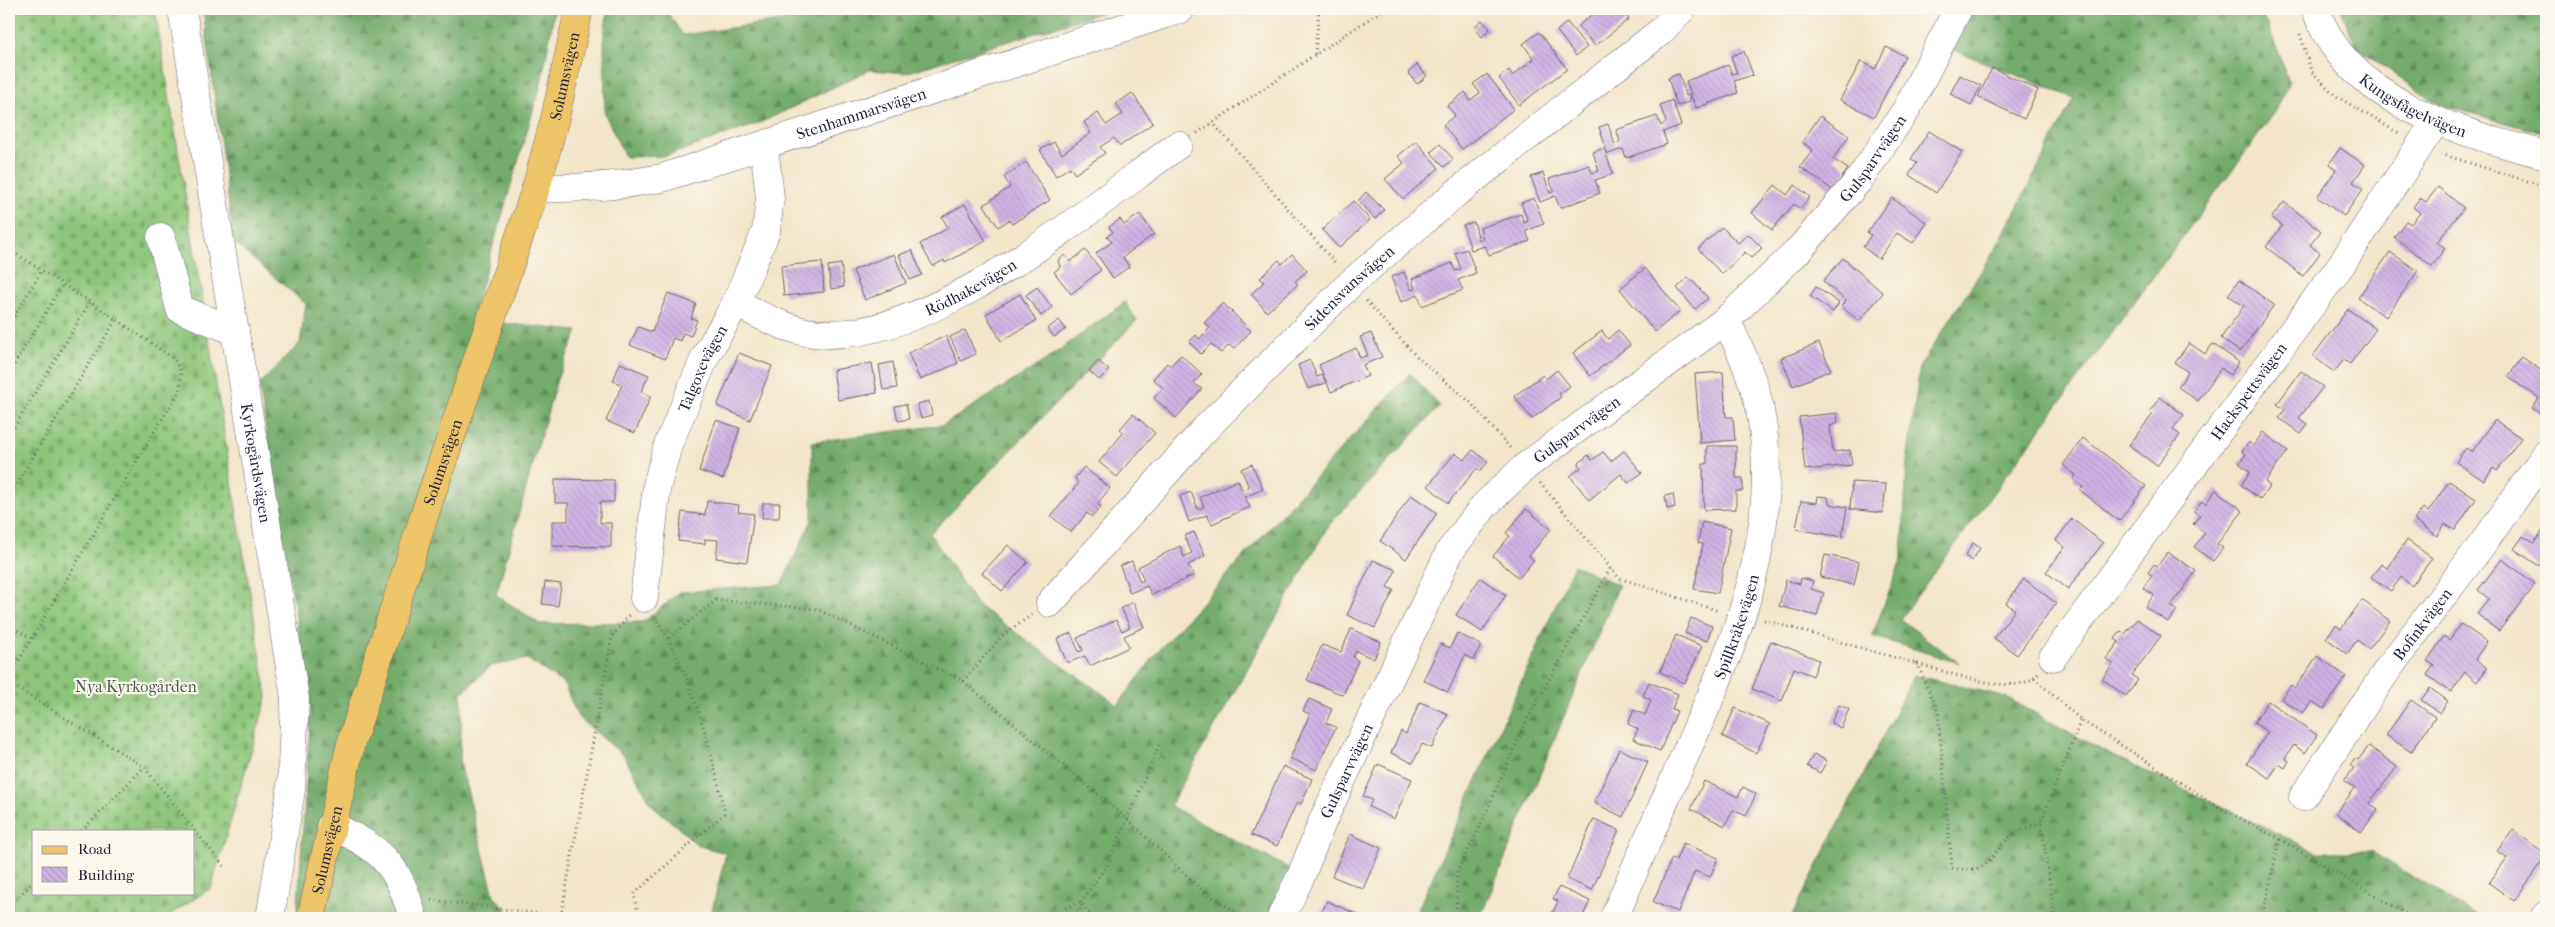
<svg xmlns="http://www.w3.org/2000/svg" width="2555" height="927" viewBox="0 0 2555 927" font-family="'IM FELL French Canon',serif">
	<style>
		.forest { fill: url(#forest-firs); stroke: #4a6652 }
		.cemetery { fill: url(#cemetery-stones); stroke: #58745a; fill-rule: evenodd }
		.building { fill: url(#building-back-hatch) }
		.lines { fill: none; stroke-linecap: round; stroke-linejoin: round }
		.minor-casing { stroke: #6b666d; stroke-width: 29 }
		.major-casing { stroke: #6b666d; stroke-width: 29 }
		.path { stroke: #6b666d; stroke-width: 3; stroke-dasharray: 1 4; stroke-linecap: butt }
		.minor { stroke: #fff; stroke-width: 28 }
		.major { stroke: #eec469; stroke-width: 28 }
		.labels { text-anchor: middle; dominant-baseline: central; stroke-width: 4.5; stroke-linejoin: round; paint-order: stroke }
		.street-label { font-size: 16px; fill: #22223b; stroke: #fbf7ec }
		.park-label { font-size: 16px; fill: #475b51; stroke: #fbf7ec }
	</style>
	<defs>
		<pattern id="forest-firs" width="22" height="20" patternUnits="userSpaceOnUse" patternTransform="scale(1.25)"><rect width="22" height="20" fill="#72ab6a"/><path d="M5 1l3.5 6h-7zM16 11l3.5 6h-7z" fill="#5d8b58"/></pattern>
		<pattern id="cemetery-stones" width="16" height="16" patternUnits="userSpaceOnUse" patternTransform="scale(1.25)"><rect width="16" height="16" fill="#8dc67a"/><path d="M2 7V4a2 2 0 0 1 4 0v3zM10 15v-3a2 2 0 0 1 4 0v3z" fill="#79aa6a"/></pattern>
		<pattern id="building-back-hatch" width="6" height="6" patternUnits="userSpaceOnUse" patternTransform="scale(1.25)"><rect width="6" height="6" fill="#cfb2e3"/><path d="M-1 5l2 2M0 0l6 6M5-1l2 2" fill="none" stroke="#b199c4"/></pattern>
	</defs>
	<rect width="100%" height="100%" fill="#fbf7ec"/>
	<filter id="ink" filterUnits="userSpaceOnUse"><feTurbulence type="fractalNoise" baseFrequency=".02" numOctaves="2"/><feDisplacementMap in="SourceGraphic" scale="10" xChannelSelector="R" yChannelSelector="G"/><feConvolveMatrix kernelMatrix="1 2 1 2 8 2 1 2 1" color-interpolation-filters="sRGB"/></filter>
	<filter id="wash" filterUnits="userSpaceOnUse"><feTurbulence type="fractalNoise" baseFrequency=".0096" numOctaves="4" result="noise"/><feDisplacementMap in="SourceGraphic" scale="20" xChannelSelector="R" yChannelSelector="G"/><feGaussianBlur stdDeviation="1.12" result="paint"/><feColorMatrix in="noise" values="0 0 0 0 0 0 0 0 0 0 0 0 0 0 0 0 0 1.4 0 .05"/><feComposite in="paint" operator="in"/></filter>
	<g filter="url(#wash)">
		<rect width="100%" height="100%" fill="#f2e5ca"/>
		<g class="forest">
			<path d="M203,9H555L541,84L471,320L578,331L557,379L496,595L540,624L643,622L680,592L781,585L812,520V442L943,425L1043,362L1125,302L1137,320L930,534L977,605L1118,705L1159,650L1410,373L1440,406L1328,526L1170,806L1313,881L1294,918H710L726,853L699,846L652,805L624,756L578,717L564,684L527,659L491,666L462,693L460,762L494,896L514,918H297L311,709L259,385L300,343L306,304L234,243Z"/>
			<path d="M608,9H665L683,35L862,9H1113L905,73L869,70L760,123L666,156L625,157L605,114L604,36Z"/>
			<path d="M1970,9H2258L2269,28L2289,81L2276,111L1900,619L1959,663L1872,636L1902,558L1907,462L1920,366L1996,248L2074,98L1951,49Z"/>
			<path d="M2341,9H2546V134L2438,104L2356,47Z"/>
			<path d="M1574,565L1619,585L1480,918H1414Z"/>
			<path d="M1914,675L2006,697L2105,752L2317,852H2372L2481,918H1791Z"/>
		</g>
		<path class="cemetery" d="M9,9H155L267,697L211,888L165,918H9ZM34,831H194V893H34Z"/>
		<g id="blocks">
			<g class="building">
				<path d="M1592,9H1621L1629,19L1595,46L1578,26L1595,12Z"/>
				<path d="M1482,20L1490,29L1482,37L1474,27Z"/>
				<path d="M1567,22L1587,47L1576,56L1557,31Z"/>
				<path d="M1539,32L1567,69L1519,105L1499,78L1509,70L1512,76L1534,59L1523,44Z"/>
				<path d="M1886,47L1905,56L1874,117L1840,100L1861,61L1875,69Z"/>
				<path d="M1744,51L1753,75L1734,81L1738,93L1696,108L1686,81L1728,65L1732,74L1737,73L1731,56Z"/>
				<path d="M1417,65L1427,76L1417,84L1408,73Z"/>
				<path d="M1992,68L2038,90L2024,119L1978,97Z"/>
				<path d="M1487,74L1514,109L1462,149L1443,125L1455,115L1447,106L1465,92L1470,100L1480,93L1473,84Z"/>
				<path d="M1679,74L1686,96L1690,94L1689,102L1677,106L1668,78Z"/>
				<path d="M1960,75L1981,86L1971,105L1950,94Z"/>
				<path d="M1132,93L1153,123L1120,146L1114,138L1100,147L1105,153L1075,174L1070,167L1056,176L1040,150L1054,142L1062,154L1091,133L1084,122L1098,113L1106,125L1123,114L1116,104Z"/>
				<path d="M1672,100L1681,125L1663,132L1667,144L1626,158L1623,149L1608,154L1599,127L1608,124L1615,145L1620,141L1616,130L1657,116L1661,126L1666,122L1660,105Z"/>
				<path d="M1820,116L1849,136L1833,159L1848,169L1833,190L1800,167L1813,150L1802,142Z"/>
				<path d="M1929,131L1962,152L1936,193L1909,175L1917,163L1911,159Z"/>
				<path d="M1416,141L1439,168L1403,199L1385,179L1404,163L1398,156Z"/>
				<path d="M1440,144L1453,159L1444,167L1431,152Z"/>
				<path d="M1604,148L1613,174L1595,180L1600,193L1560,208L1555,196L1540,202L1531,177L1543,173L1550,193L1554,191L1549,179L1589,165L1592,173L1599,171L1593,152Z"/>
				<path d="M2340,148L2365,165L2353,182L2363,189L2344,216L2317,197L2336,170L2329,164Z"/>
				<path d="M1026,162L1050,200L1012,224L1009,220L998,227L984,205L1010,187L1004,177Z"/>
				<path d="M1775,185L1787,195L1795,185L1810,197L1800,209L1794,204L1772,230L1752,213Z"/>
				<path d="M2438,187L2464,208L2437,242L2445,248L2432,266L2394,237L2406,221L2411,224L2420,213L2413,207L2420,198L2426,202Z"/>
				<path d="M1366,192L1384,210L1375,219L1358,201Z"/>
				<path d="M1534,198L1544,224L1526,231L1530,241L1489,255L1485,246L1471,250L1463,225L1474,222L1479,240L1483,239L1480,228L1521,214L1524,223L1528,221L1521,203Z"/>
				<path d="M1892,198L1927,223L1913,243L1897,233L1879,259L1863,247L1871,235L1867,233Z"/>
				<path d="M1353,201L1370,220L1339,248L1322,230Z"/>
				<path d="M2284,202L2321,231L2310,245L2320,253L2303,276L2266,247L2282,226L2272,217Z"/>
				<path d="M965,204L986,241L945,263L944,260L933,266L920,244L948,228L942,217Z"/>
				<path d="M1140,214L1154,234L1123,257L1129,267L1113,278L1096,253L1112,242L1107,236L1113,232L1109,227L1120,219L1124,225Z"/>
				<path d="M1722,227L1738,243L1748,234L1762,248L1751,258L1745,252L1722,274L1698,249Z"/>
				<path d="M1467,249L1476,273L1458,280L1463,290L1422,306L1418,295L1401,302L1391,277L1404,272L1411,290L1415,289L1412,279L1452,263L1455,271L1461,269L1455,253Z"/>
				<path d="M912,250L922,275L910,280L899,255Z"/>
				<path d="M1085,250L1101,270L1071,294L1054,272L1060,267L1058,260L1065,255L1070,262Z"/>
				<path d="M2390,252L2418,271L2386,317L2358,298Z"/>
				<path d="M894,254L906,283L865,300L853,270Z"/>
				<path d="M1292,254L1307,271L1295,281L1298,284L1267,312L1251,294L1264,282L1260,278L1279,260L1282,264Z"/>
				<path d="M1843,258L1883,293L1859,321L1841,306L1846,301L1823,281Z"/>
				<path d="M822,262L824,292L784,296L781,266Z"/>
				<path d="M841,264L844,287L831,289L828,266Z"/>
				<path d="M1645,268L1680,311L1655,332L1620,289Z"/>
				<path d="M1689,277L1708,298L1695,309L1677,288Z"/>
				<path d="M2239,280L2274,305L2240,352L2221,338L2244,306L2228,295Z"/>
				<path d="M1037,287L1052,307L1041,316L1026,295Z"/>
				<path d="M1816,287L1839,303L1833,312L1810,296Z"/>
				<path d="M668,293L696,304L691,318L697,320L691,336L683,333L680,341L673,338L665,359L630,345L638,327L652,332Z"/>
				<path d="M1020,294L1036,321L1001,341L986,314Z"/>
				<path d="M1223,303L1251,331L1234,349L1229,345L1221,353L1211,344L1201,354L1189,342L1196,335L1199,339L1210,328L1204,323Z"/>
				<path d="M2348,309L2376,329L2350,364L2344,360L2334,372L2313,356Z"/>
				<path d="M1059,320L1066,329L1054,337L1047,329Z"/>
				<path d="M965,330L976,354L961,361L950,337Z"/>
				<path d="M1618,330L1630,345L1590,376L1573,353L1602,331L1608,339Z"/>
				<path d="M1371,333L1382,357L1363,365L1368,376L1331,392L1319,365L1356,348L1360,358L1368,355L1360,337Z"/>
				<path d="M946,336L958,363L920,380L908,353Z"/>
				<path d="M1819,343L1831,370L1793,386L1781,358Z"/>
				<path d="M2189,343L2205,354L2213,344L2239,362L2230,375L2221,368L2198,401L2178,387L2188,372L2175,363Z"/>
				<path d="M739,353L772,366L750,420L717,406Z"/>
				<path d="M1181,355L1202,374L1194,383L1202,389L1176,418L1154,398L1163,388L1153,379L1167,363L1170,366Z"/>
				<path d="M2522,357L2546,374V411L2543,416L2532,408L2539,398L2508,377Z"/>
				<path d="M1310,360L1317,377L1322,375L1326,383L1308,389L1298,365Z"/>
				<path d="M1098,361L1109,370L1099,380L1089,371Z"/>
				<path d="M893,362L897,388L883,390L879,365Z"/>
				<path d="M620,363L649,375L641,392L651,396L635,433L606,421L622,385L613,381Z"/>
				<path d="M872,363L877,393L838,400L833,370Z"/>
				<path d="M1557,370L1570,386L1559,394L1561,397L1532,419L1514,396L1543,375L1546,379Z"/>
				<path d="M2301,371L2323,387L2299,418L2308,425L2301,434L2279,418L2285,410L2277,404Z"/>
				<path d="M1723,372L1726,417H1733L1735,440L1700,443L1695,374Z"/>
				<path d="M2160,397L2184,415L2173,429L2180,435L2157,466L2129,445L2153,414L2150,411Z"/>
				<path d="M929,401L932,415L921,418L917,404Z"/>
				<path d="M906,404L909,419L898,421L895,406Z"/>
				<path d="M1837,413L1838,423L1830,426L1833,452L1850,450L1852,465L1805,470L1799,417Z"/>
				<path d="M1133,414L1155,433L1117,477L1099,462L1124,432L1120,429Z"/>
				<path d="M716,420L740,428L723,479L699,471Z"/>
				<path d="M2495,420L2521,438L2497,471L2493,468L2484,481L2456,462L2466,448L2472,452Z"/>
				<path d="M2263,432L2288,451L2265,482L2270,486L2260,499L2241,485L2250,472L2239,463L2246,454L2242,451L2249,442L2253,446Z"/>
				<path d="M2083,438L2146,486L2119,521L2080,490L2083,487L2073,479L2076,475L2063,465Z"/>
				<path d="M1707,446H1736V478H1743V491H1736V509L1704,510L1703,464H1707Z"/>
				<path d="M1473,450L1488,462L1480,471L1477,468L1448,503L1428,486L1455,453L1464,460Z"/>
				<path d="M1624,451L1642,473L1628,483L1621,474L1589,500L1570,476L1581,468L1578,464L1588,455L1592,460L1603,452L1611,461Z"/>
				<path d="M1252,464L1263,489L1245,497L1250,507L1212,524L1207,515L1189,522L1180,496L1191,492L1198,509L1204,507L1200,497L1238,480L1242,490L1249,487L1241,469Z"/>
				<path d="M1084,467L1110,488L1097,504L1101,507L1092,517L1087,513L1071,532L1051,516L1078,484L1075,478Z"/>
				<path d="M555,479L614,480V502H600V523H611V547L552,546V521H568V503H555Z"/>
				<path d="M2449,481L2476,499L2455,530L2445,524L2437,536L2414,520L2423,508L2428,512Z"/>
				<path d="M1852,482L1886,484L1883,513L1850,509Z"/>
				<path d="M2216,490L2243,511L2217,544L2223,548L2213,561L2194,547L2205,533L2193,524L2200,515L2194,511L2202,501L2205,504Z"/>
				<path d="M1673,494L1675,507L1667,509L1665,496Z"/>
				<path d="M1411,495L1437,513L1406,559L1380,541Z"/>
				<path d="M1818,496L1828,497L1829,504L1847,507L1842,537L1796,529L1801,501L1817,503Z"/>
				<path d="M707,501L739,505L738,512L754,514L747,562L716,558L718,540L705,539V544L678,541L682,512L705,515Z"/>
				<path d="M763,503H780L779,518H762Z"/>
				<path d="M1526,509L1551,529L1529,556L1534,560L1519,578L1493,556L1510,536L1506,533Z"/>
				<path d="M2072,519L2103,543L2068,589L2046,572L2065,547L2056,540Z"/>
				<path d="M1702,522L1731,528L1718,593L1694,589L1703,544L1698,543Z"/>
				<path d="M2546,526V555L2539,566L2514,549L2523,536L2534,543Z"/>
				<path d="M1194,532L1205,556L1188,565L1194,575L1152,595L1147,586L1130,593L1120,566L1132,561L1140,582L1144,580L1138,567L1180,546L1184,557L1192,553L1184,536Z"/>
				<path d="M2407,540L2432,558L2412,586L2401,577L2391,591L2371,577L2381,564L2387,568Z"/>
				<path d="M1973,543L1980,548L1972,561L1965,556Z"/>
				<path d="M1008,545L1028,562L1002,591L982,573Z"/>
				<path d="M2168,552L2196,571L2171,606L2177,610L2168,622L2145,607L2154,595L2143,588L2152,575L2148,573L2154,564L2157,566Z"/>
				<path d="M1825,555L1859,562L1854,585L1820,577Z"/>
				<path d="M2502,559L2535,584L2499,631L2477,614L2489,599L2478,590Z"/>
				<path d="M1373,560L1396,570L1387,587L1394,590L1375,628L1347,615Z"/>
				<path d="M1480,578L1506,595L1482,632L1456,615Z"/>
				<path d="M1801,578L1813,581L1811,589L1824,593L1817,616L1779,606L1786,580L1800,584Z"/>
				<path d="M2024,579L2056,603L2017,655L1994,638L2015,610L2006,603Z"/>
				<path d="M545,582L561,584L558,606L542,604Z"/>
				<path d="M2362,600L2390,621L2369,649L2357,640L2347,654L2326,638L2336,625L2341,629Z"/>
				<path d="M1133,602L1144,627L1124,636L1129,647L1090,666L1085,656L1067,663L1057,639L1071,633L1079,652L1083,650L1077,638L1116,620L1122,631L1130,627L1121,608Z"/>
				<path d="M1691,618L1712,626L1707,641L1685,633Z"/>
				<path d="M2137,619L2161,636L2132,675L2138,680L2126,696L2102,679L2113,664L2106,659L2119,642L2115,639L2121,631L2125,634Z"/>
				<path d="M2461,624L2487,642L2475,659L2487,668L2477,682L2465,672L2451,692L2427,675L2434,665L2427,661L2444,636L2449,640Z"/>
				<path d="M1351,629L1381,642L1374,659L1356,651L1353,657L1358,661L1343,695L1307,680L1322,645L1341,652Z"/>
				<path d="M1457,633L1481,645L1474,660L1465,655L1448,692L1423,680L1441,644L1450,648Z"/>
				<path d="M1676,635L1702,646L1685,683L1660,672Z"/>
				<path d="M1771,641L1819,660L1813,676L1794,668L1782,701L1752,689Z"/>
				<path d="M2317,656L2346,676L2324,709L2312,701L2303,713L2281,699L2291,685L2295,688Z"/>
				<path d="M1649,682L1678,694L1672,709L1677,711L1660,751L1633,739L1638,729L1628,724L1634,710L1645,715L1651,700L1643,696Z"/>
				<path d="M2430,688L2448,701L2440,713L2421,700Z"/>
				<path d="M1309,699L1332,709L1326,723L1336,727L1316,770L1290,758L1310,714L1303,711Z"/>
				<path d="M2411,700L2435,717L2411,752L2386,735Z"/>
				<path d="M2268,701L2317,735L2305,753L2294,745L2285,758L2289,761L2285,768L2279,764L2269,778L2247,763L2268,732L2254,723Z"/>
				<path d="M1420,702L1448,714L1432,748L1422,744L1413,763L1391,753L1401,731L1406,734Z"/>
				<path d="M1839,705L1849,709L1841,728L1831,723Z"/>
				<path d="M1735,708L1770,724L1756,753L1722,736Z"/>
				<path d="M2369,746L2397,767L2369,803L2378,810L2361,832L2336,813L2355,788L2344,781L2354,768L2350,765L2355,758L2358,760Z"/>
				<path d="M1619,749L1648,762L1623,817L1594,803Z"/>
				<path d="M1814,754L1827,761L1820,773L1807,766Z"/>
				<path d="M1378,764L1412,779L1394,819L1369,807L1372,800L1363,796Z"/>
				<path d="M1283,766L1312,779L1301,804L1297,802L1277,846L1251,835Z"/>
				<path d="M1704,781L1738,797L1743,787L1756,794L1746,816L1733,810L1725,826L1691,809Z"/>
				<path d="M2546,803V818L2539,813Z"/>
				<path d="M1594,819L1619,830L1592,890L1567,879Z"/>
				<path d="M2513,830L2546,854V857L2514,901L2489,883L2507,858L2497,851Z"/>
				<path d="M1350,834L1381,848L1363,889L1332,876Z"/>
				<path d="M1683,843L1718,858L1710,877L1695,871L1678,912L1653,902L1672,858L1676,860Z"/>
				<path d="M1559,887L1590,901L1582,918H1550L1558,901L1553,899Z"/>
				<path d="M1327,901L1363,917L1362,918H1319Z"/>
			</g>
		</g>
	</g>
	<g filter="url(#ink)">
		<use href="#blocks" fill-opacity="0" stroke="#6b666d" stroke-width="1"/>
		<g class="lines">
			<defs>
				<g id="minor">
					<path id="s1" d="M182,9L295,698L291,790L270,918"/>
					<path id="s2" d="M2316,9C2344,101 2464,134 2546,155"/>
					<path id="s3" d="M536,188C580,189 620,186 662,178L1181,9"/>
					<path d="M161,237L180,309L235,331"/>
					<path id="s4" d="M736,303C758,314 781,327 806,332C921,353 1088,210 1178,145"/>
					<path id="s5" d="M644,598L657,485L668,445L705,357L736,303L766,231L770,198L764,146"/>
					<path id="s6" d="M1050,603L1205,429L1351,283L1455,194L1660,32L1682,9"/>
					<path id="s7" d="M2053,657L2341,265L2436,121"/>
					<path id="s8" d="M2303,797L2390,666L2487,538L2546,454"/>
					<path d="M331,825C381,849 398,863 413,918"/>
					<path id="s9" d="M1282,915L1301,876L1323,820L1450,551L1484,506L1526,466L1726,320L1798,251L1859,180L1906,110L1958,9"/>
					<path id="s10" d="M1614,918C1637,863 1661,809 1685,755C1735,643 1785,530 1759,405C1752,375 1740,348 1726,320"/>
					<path d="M2544,918L2546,915"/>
				</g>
				<g id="major">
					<path id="s11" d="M311,918L351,743L428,504L536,188L555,118L579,9"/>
				</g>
			</defs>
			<use href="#minor" class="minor-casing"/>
			<use href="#major" class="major-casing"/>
			<g class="path">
				<path d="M2300,34L2311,71L2336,96L2400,134"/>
				<path d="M1315,54L1319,9"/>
				<path d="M1212,122L1337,265"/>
				<path d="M1197,133L1384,9"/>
				<path d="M2441,154L2546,187"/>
				<path d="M9,249L116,319L174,359L181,371L180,391L152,435L9,677"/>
				<path d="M1366,301L1417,357L1470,402L1512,450"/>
				<path d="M9,325L42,270"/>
				<path d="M9,373L63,284"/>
				<path d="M9,436L90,302"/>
				<path d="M1540,483L1619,578L1719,611"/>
				<path d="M9,497L116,319"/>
				<path d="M1764,620L1966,678C1988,682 2022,693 2038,673"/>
				<path d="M9,625L31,638"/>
				<path d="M669,638L716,600L817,609L963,681L1126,818L1202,890L1245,918"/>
				<path d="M1917,663L1938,712L1952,868C1994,875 1987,854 2013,835C2020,829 2032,826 2041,822"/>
				<path d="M2034,678L2081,720L2159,769L2224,810L2280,839L2413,918"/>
				<path d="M963,681L1003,635L1032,615"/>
				<path d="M9,683L144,767L226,869"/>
				<path d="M82,831L144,767"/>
				<path d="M431,900L574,918"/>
				<path d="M1081,902L1107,865L1160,743"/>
				<path d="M9,907L34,881"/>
				<path d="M561,916L612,637L630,614"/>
				<path d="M639,918L634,894L725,813C709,743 694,679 655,617"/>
				<path d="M1062,918L1066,908L1081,902L1093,918"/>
				<path d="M1456,918L1457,872L1479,829L1526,722L1610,569"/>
				<path d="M2057,918L2054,914L2041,822L2081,720"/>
				<path d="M2265,918L2263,913L2280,839"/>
			</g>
			<use href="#minor" class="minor"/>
			<use href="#major" class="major"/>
		</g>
	</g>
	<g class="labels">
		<g class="street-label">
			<text stroke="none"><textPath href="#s11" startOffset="880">Solumsvägen</textPath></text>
			<text stroke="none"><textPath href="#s2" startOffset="142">Kungsfågelvägen</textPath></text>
			<text stroke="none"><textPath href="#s3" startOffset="336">Stenhammarsvägen</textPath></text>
			<text stroke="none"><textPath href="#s9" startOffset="982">Gulsparvvägen</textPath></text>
			<text stroke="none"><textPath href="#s4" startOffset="250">Rödhakevägen</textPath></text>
			<text stroke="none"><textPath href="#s6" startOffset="435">Sidensvansvägen</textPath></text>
			<text stroke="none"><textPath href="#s5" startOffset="239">Talgoxevägen</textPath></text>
			<text stroke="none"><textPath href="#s7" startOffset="330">Hackspettsvägen</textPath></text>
			<text stroke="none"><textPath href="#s9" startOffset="578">Gulsparvvägen</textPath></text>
			<text stroke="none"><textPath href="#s1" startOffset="460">Kyrkogårdsvägen</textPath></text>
			<text stroke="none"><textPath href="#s11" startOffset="475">Solumsvägen</textPath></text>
			<text stroke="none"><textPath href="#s8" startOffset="210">Bofinkvägen</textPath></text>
			<text stroke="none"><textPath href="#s10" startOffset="316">Spillkråkevägen</textPath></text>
			<text stroke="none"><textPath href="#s9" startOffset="158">Gulsparvvägen</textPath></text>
			<text stroke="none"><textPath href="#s11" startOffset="70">Solumsvägen</textPath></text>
		</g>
		<g class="park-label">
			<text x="136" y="686">Nya Kyrkogården</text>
		</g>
	</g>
	<rect width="2555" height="927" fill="none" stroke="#fbf7ec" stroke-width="30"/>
	<rect x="32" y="830" width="162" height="65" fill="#fbf7ec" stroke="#a4a2a5"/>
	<rect x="42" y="846" width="25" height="8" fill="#eec469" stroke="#a4a2a5"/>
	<text x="78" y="854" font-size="15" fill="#22223b">Road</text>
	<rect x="42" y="867" width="25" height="15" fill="url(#building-back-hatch)" stroke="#a4a2a5"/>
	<text x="78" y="880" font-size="15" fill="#22223b">Building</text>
</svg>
